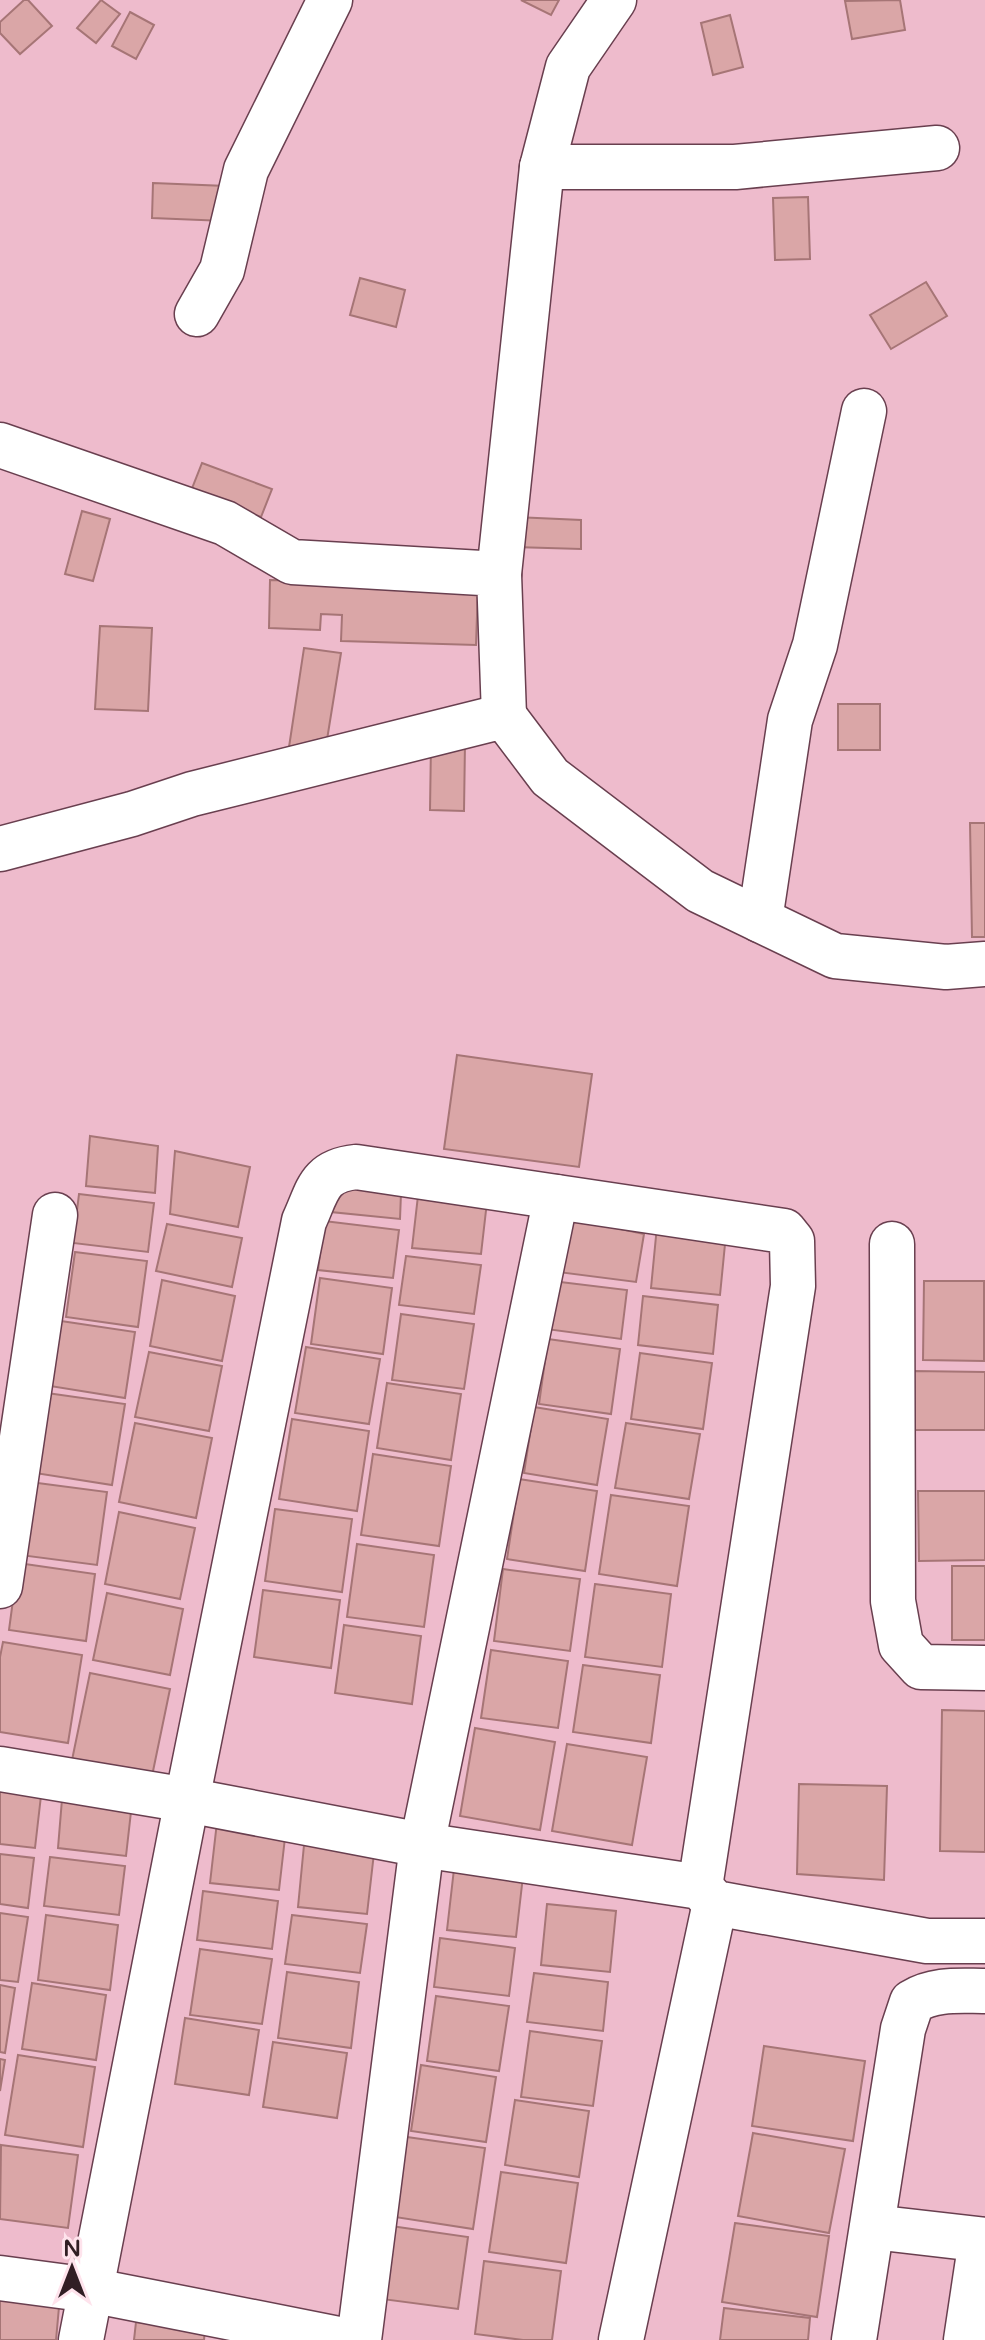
<svg xmlns="http://www.w3.org/2000/svg" width="985" height="2340" viewBox="0 0 985 2340" font-family="'Varela Round',sans-serif">
	<style>
		.building { fill: #daa6a7; stroke: #a67576; stroke-width: 2 }
		.lines { fill: none; stroke-linecap: round; stroke-linejoin: round }
		.street-casing { stroke: #693f4f; stroke-width: 47 }
		.street { stroke: #fff; stroke-width: 44 }
	</style>
	<rect width="100%" height="100%" fill="#ebc"/>
	<g class="building">
		<path d="M24,0H28L52,26L20,54L0,33V22Z"/>
		<path d="M101,0L120,14L96,43L77,28Z"/>
		<path d="M521,0H559L551,15Z"/>
		<path d="M900,0L905,30L852,39L845,1Z"/>
		<path d="M130,12L154,25L136,59L112,46Z"/>
		<path d="M730,15L743,67L713,75L701,23Z"/>
		<path d="M153,183L226,186L225,221L152,218Z"/>
		<path d="M808,197L810,259L775,260L773,198Z"/>
		<path d="M360,278L405,290L396,327L350,315Z"/>
		<path d="M926,282L947,316L891,349L870,315Z"/>
		<path d="M202,463L272,489L261,517L191,491Z"/>
		<path d="M82,511L110,519L93,581L65,574Z"/>
		<path d="M515,517L581,520V549L514,547Z"/>
		<path d="M270,580L478,586L476,645L341,641L342,615L321,614L320,630L269,628Z"/>
		<path d="M100,626L152,628L148,711L95,709Z"/>
		<path d="M304,648L341,653L325,752L289,747Z"/>
		<rect x="838" y="704" width="42" height="46"/>
		<path d="M431,743H465L464,811L430,810Z"/>
		<path d="M970,823H985V937H972Z"/>
		<path d="M457,1055L592,1074L579,1167L444,1149Z"/>
		<path d="M90,1136L158,1146L155,1193L86,1186Z"/>
		<path d="M175,1151L250,1167L238,1227L170,1214Z"/>
		<path d="M337,1179L401,1193L400,1219L331,1212Z"/>
		<path d="M419,1187L488,1193L481,1254L412,1248Z"/>
		<path d="M79,1194L154,1203L148,1252L73,1243Z"/>
		<path d="M569,1218L644,1234L636,1282L558,1272Z"/>
		<path d="M324,1221L399,1230L393,1278L318,1270Z"/>
		<path d="M167,1224L242,1238L232,1287L156,1271Z"/>
		<path d="M657,1226L726,1234L720,1295L651,1288Z"/>
		<path d="M75,1252L147,1261L138,1327L66,1317Z"/>
		<path d="M406,1256L481,1265L474,1314L399,1305Z"/>
		<path d="M320,1278L392,1288L383,1354L311,1344Z"/>
		<path d="M162,1280L235,1296L222,1361L150,1346Z"/>
		<path d="M552,1281L627,1290L621,1339L546,1329Z"/>
		<path d="M924,1281H984V1361L923,1360Z"/>
		<path d="M643,1296L718,1305L713,1354L638,1345Z"/>
		<path d="M401,1314L474,1324L464,1389L392,1380Z"/>
		<path d="M61,1321L135,1332L125,1398L50,1386Z"/>
		<path d="M548,1339L620,1349L611,1414L539,1404Z"/>
		<path d="M306,1347L380,1359L369,1424L295,1413Z"/>
		<path d="M149,1352L222,1366L209,1431L135,1417Z"/>
		<path d="M640,1353L712,1363L703,1429L631,1419Z"/>
		<path d="M913,1371L985,1372V1430H912Z"/>
		<path d="M387,1383L461,1394L451,1460L377,1448Z"/>
		<path d="M47,1393L125,1404L112,1485L35,1473Z"/>
		<path d="M534,1407L608,1419L597,1485L524,1473Z"/>
		<path d="M292,1419L369,1431L357,1511L279,1499Z"/>
		<path d="M135,1423L212,1438L196,1518L119,1502Z"/>
		<path d="M626,1423L700,1434L689,1499L615,1488Z"/>
		<path d="M373,1454L451,1466L439,1546L361,1535Z"/>
		<path d="M519,1479L597,1491L585,1571L507,1559Z"/>
		<path d="M30,1482L107,1492L97,1565L20,1555Z"/>
		<path d="M918,1491H985V1560L919,1561Z"/>
		<path d="M611,1495L689,1506L677,1586L599,1574Z"/>
		<path d="M275,1509L352,1519L342,1592L265,1581Z"/>
		<path d="M119,1512L195,1528L180,1599L105,1584Z"/>
		<path d="M357,1544L434,1555L424,1627L347,1617Z"/>
		<path d="M18,1563L95,1574L86,1641L9,1630Z"/>
		<rect x="952" y="1566" width="33" height="74"/>
		<path d="M503,1569L580,1579L570,1651L494,1641Z"/>
		<path d="M595,1584L671,1594L662,1667L585,1657Z"/>
		<path d="M263,1590L340,1600L331,1668L254,1657Z"/>
		<path d="M107,1593L183,1609L170,1675L93,1660Z"/>
		<path d="M344,1625L421,1636L412,1704L335,1693Z"/>
		<path d="M3,1642L82,1655L68,1743L0,1732V1657Z"/>
		<path d="M491,1650L568,1661L558,1728L481,1718Z"/>
		<path d="M583,1665L660,1675L651,1743L573,1732Z"/>
		<path d="M90,1673L170,1689L152,1776L72,1760Z"/>
		<path d="M942,1710L985,1711V1852L940,1851Z"/>
		<path d="M475,1728L555,1742L540,1830L460,1816Z"/>
		<path d="M567,1744L647,1757L632,1845L552,1831Z"/>
		<path d="M0,1782L42,1787L35,1848L0,1844Z"/>
		<path d="M799,1784L887,1786L884,1880L797,1874Z"/>
		<path d="M63,1787L133,1794L126,1856L58,1848Z"/>
		<path d="M217,1822L286,1829L279,1890L210,1883Z"/>
		<path d="M304,1845L374,1853L367,1914L298,1907Z"/>
		<path d="M0,1854L34,1858L28,1908L0,1904Z"/>
		<path d="M50,1857L125,1866L119,1915L44,1906Z"/>
		<path d="M454,1869L523,1876L516,1937L447,1930Z"/>
		<path d="M203,1891L278,1901L272,1949L197,1940Z"/>
		<path d="M547,1904L616,1911L610,1972L541,1965Z"/>
		<path d="M0,1913L28,1917L18,1982L0,1980Z"/>
		<path d="M46,1915L118,1925L110,1990L38,1980Z"/>
		<path d="M292,1915L367,1924L360,1973L285,1964Z"/>
		<path d="M440,1938L515,1948L509,1996L434,1987Z"/>
		<path d="M200,1949L272,1959L262,2024L190,2015Z"/>
		<path d="M287,1972L359,1982L351,2048L278,2038Z"/>
		<path d="M534,1973L608,1982L603,2031L527,2022Z"/>
		<path d="M32,1983L106,1995L96,2060L22,2049Z"/>
		<path d="M0,1985L15,1988L5,2053L0,2052Z"/>
		<path d="M436,1996L509,2006L499,2071L427,2061Z"/>
		<path d="M185,2018L259,2030L249,2095L175,2084Z"/>
		<path d="M530,2031L602,2041L593,2106L521,2097Z"/>
		<path d="M273,2042L347,2053L337,2118L263,2107Z"/>
		<path d="M764,2046L865,2061L853,2141L752,2126Z"/>
		<path d="M18,2055L95,2067L83,2147L5,2135Z"/>
		<path d="M0,2059L5,2060L0,2091Z"/>
		<path d="M421,2065L496,2077L486,2142L411,2131Z"/>
		<path d="M515,2100L589,2111L579,2177L505,2165Z"/>
		<path d="M753,2133L845,2149L829,2233L738,2216Z"/>
		<path d="M407,2137L485,2148L473,2229L395,2217Z"/>
		<path d="M1,2145L78,2155L68,2228L0,2219Z"/>
		<path d="M501,2172L578,2183L566,2263L489,2252Z"/>
		<path d="M735,2223L829,2236L817,2317L722,2302Z"/>
		<path d="M391,2226L468,2237L458,2309L382,2299Z"/>
		<path d="M484,2261L561,2271L552,2340H523L475,2334Z"/>
		<path d="M0,2290L60,2296L56,2340H0Z"/>
		<path d="M724,2308L810,2318L808,2340H720Z"/>
		<path d="M136,2322L205,2329L204,2340H134Z"/>
	</g>
	<g class="lines">
		<defs>
			<g id="street">
				<path d="M542,167H735L937,148"/>
				<path d="M197,314L222,270L246,170L330,0"/>
				<path d="M0,445L225,523L292,562L499,574L504,716"/>
				<path d="M499,574L542,167L568,67L614,0"/>
				<path d="M0,849L132,814L192,794L504,716L550,777L700,891L835,956L946,967L985,964"/>
				<path d="M760,920L790,720L815,645L864,411"/>
				<path d="M892,1244L893,1601L901,1645L921,1667L985,1668"/>
				<path d="M0,1586L55,1215"/>
				<path d="M0,1769L187,1800L422,1845L700,1887L715,1903L927,1941H985"/>
				<path d="M873,2227L985,2240"/>
				<path d="M0,2278L90,2290L344,2340"/>
				<path d="M81,2340L187,1800L304,1221C318,1191 318,1171 356,1167L784,1231L792,1241L793,1286L700,1887"/>
				<path d="M359,2340L422,1845L556,1197"/>
				<path d="M621,2340L715,1903"/>
				<path d="M854,2340L903,2029L912,2002C935,1988 959,1991 985,1991"/>
				<path d="M966,2340L981,2240"/>
			</g>
		</defs>
		<use href="#street" class="street-casing"/>
		<use href="#street" class="street"/>
	</g>
	<g transform="translate(72 2268)" stroke="#fee3ec" stroke-width="6" paint-order="stroke">
	<path d="M0-6L14 30L0 20L-14 30Z" fill="#311e24"/>
	<text y="-12" font-size="22" font-weight="bold" text-anchor="middle" fill="#311e24">N</text>
	</g>
</svg>
